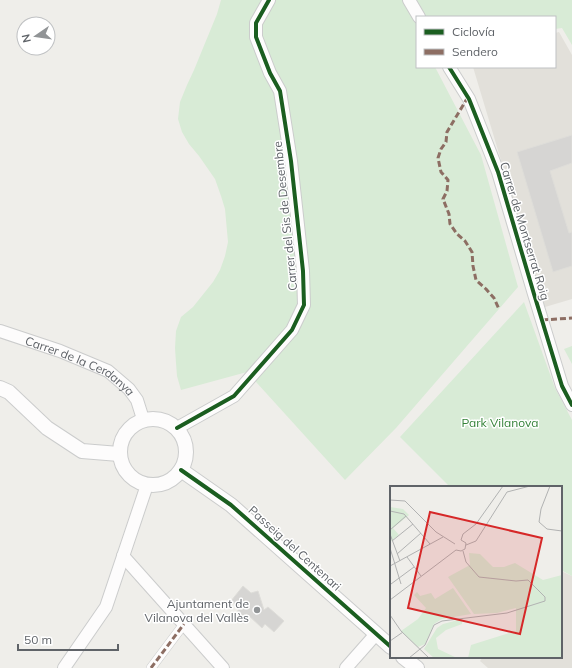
<svg xmlns="http://www.w3.org/2000/svg" width="572" height="668" viewBox="0 0 572 668" font-family="Mulish,sans-serif">
	<style>
		.education { fill: #e2e0da }
		.green { fill: #d8ebd6 }
		.building { fill: #d6d5d3; stroke: #deddd9 }
		.lines { fill: none; stroke-linecap: round; stroke-linejoin: round }
		.pedestrian-casing { stroke: #cbcccc; stroke-width: 10 }
		.minor-casing { stroke: #cbcccc; stroke-width: 14 }
		.tertiary-casing { stroke: #cbcccc; stroke-width: 16 }
		.pedestrian { stroke: #fdfcfc; stroke-width: 9 }
		.minor { stroke: #fdfcfc; stroke-width: 12 }
		.tertiary { stroke: #fdfcfc; stroke-width: 14 }
		.quiet { stroke: #8d6e63; stroke-width: 3; stroke-dasharray: 6 3; stroke-linecap: butt }
		.cycleway-casing { stroke: #fff; stroke-width: 6 }
		.cycleway { stroke: #1b5e20; stroke-width: 4 }
		.poi-dot { fill: #919496; stroke: #fff; stroke-width: 1.5 }
		.labels { text-anchor: middle; dominant-baseline: central; stroke-width: 3; stroke-linejoin: round; paint-order: stroke }
		.street-label { font-size: 12px; fill: #5f6368; stroke: #fff }
		.park-label { font-size: 12px; fill: #348238; stroke: #fff }
		.poi-label { font-size: 12px; fill: #5f6368; stroke: #fff; text-anchor: end }
		.inset-road { fill: none; stroke: #b1b2b2; stroke-width: 1 }
		.view { fill: #d62828; fill-opacity: 0.15; stroke: #d62828; stroke-width: 2 }
		.inset-edge { fill: none; stroke: #5f6368; stroke-width: 2 }
	</style>
	<rect width="100%" height="100%" fill="#efeeea"/>
	<g class="education">
		<path d="M559,32L572,55V299L545,307L473,67H555V33Z"/>
		<path d="M561,571L572,576V668H488L480,661L483,657H561Z"/>
	</g>
	<g class="green">
		<path d="M221,0H572V45L562,28L555,29V17H417V67H435L481,155L518,287L396,428L345,480L247,372L181,390L177,376L176,363L175,348L176,331L181,317L193,307L213,282L220,270L225,256L228,242L225,209L221,196L215,179L199,156L189,144L182,132L178,119L180,102L187,85L194,70L217,14Z"/>
		<path d="M524,302L555,388L572,420V576L561,570V487H450L400,437Z"/>
		<path d="M572,346V364L564,349Z"/>
	</g>
	<g class="building">
		<path d="M572,135V163L550,171L569,233L572,232V266L553,272L517,152Z"/>
		<path d="M243,586L251,593L258,591L264,610L268,607L284,621L274,632L265,624L262,628L247,614L235,618L239,608L231,601Z"/>
	</g>
	<g class="lines">
		<defs>
			<path id="pedestrian" d="M151,668L184,624"/>
			<g id="minor">
				<path d="M409,0L419,17"/>
				<path d="M449,67L469,99L498,172L534,294L562,386L572,405"/>
				<path id="s1" d="M0,331L60,351L108,371L129,389L137,400L143,419"/>
				<path d="M177,428L234,396L292,330L304,305L303,271L291,161L280,91L270,73L256,37V23L269,0"/>
				<path d="M123,556L223,668"/>
				<path d="M64,668L106,607L147,485"/>
				<path d="M346,668L376,634"/>
			</g>
			<g id="tertiary">
				<path d="M0,388L9,392L47,428L82,451L119,454"/>
				<circle cx="153" cy="452" r="33"/>
				<path d="M181,470L231,505L391,647"/>
				<path d="M403,657L417,668"/>
			</g>
		</defs>
		<use href="#pedestrian" class="pedestrian-casing"/>
		<use href="#minor" class="minor-casing"/>
		<use href="#tertiary" class="tertiary-casing"/>
		<use href="#pedestrian" class="pedestrian"/>
		<use href="#minor" class="minor"/>
		<use href="#tertiary" class="tertiary"/>
		<g class="quiet">
			<path d="M468,97L447,132L446,142L441,149L438,158L441,172L448,180L447,191L443,199L449,214L450,224L457,234L465,241L472,252L473,266L476,280L486,289L494,298L499,309"/>
			<path d="M542,320L572,318"/>
			<path d="M151,668L184,624"/>
		</g>
		<defs>
			<g id="cycleway">
				<path d="M449,67L469,99L498,172L534,294L562,386L572,405"/>
				<path d="M177,428L234,396L292,330L304,305L303,271L291,161L280,91L270,73L256,37V23L269,0"/>
				<path d="M181,470L231,505L391,647"/>
			</g>
		</defs>
		<use href="#cycleway" class="cycleway-casing"/>
		<use href="#cycleway" class="cycleway"/>
	</g>
	<circle class="poi-dot" cx="257" cy="610" r="4"/>
	<g class="labels">
		<g class="street-label">
			<text transform="translate(285 216) rotate(-96)">Carrer del Sis de Desembre</text>
			<text transform="translate(525 231) rotate(73)">Carrer de Montserrat Roig</text>
			<text stroke="none"><textPath href="#s1" startOffset="88">Carrer de la Cerdanya</textPath></text>
			<text transform="translate(295 548) rotate(42)">Passeig del Centenari</text>
		</g>
		<g class="park-label">
			<text x="500" y="422">Park Vilanova</text>
		</g>
		<g class="poi-label">
			<text x="249" y="603">Ajuntament de<tspan x="249" dy="14">Vilanova del Vallès</tspan></text>
		</g>
	</g>
	<g transform="translate(390 486)">
		<rect width="172" height="172" fill="#efeeea"/>
		<path d="M0,21L13,23L19,29L3,42L9,49L0,56ZM79,67L90,68L103,81H114L125,77L153,94L172,89V172H78L81,159L126,145V122L107,127L84,128L58,91L80,79ZM63,102L81,128L52,133L44,138L35,158L28,161L11,145L28,133L36,122L24,109L27,106L30,110L41,107L45,113ZM72,133V138L56,144L46,152L48,163L67,172H44L34,163L47,142L53,138Z" fill="#d8ebd6"/>
		<path class="inset-road" d="M160,0L151,23L149,36L157,43L172,45M0,14L15,15L46,46L65,58M0,25L14,28L40,58M0,44L16,30M0,48L10,75M71,54L73,48L86,38L113,0M2,55L23,38M76,59L86,55L117,6L140,0M0,62L11,98M66,64L71,65L75,63L76,57L71,54M7,68L31,47M17,71L31,90M0,80L53,51M1,98L24,81M0,114L66,64M0,129L11,145L39,172M0,155L13,146M19,172L35,159L44,139L52,135L117,127L155,115V111L138,94L126,95L89,91L76,76L73,65"/>
		<path class="view" d="M40,26L152,52L130,148L18,122Z"/>
		<rect width="172" height="172" class="inset-edge"/>
	</g>
	<rect x="416" y="16" width="140" height="52" fill="#ffffff" stroke="#bfc1c3"/>
	<rect x="424" y="29" width="20" height="6" fill="#1b5e20" stroke="#bfc1c3"/>
	<text x="452" y="36" font-size="12" fill="#5f6368">Ciclovía</text>
	<rect x="424" y="49" width="20" height="6" fill="#8d6e63" stroke="#bfc1c3"/>
	<text x="452" y="56" font-size="12" fill="#5f6368">Sendero</text>
	<g transform="translate(36 36) rotate(257)"><circle r="19" fill="#ffffff" stroke="#bfc1c3"/>
	<path d="M0-3L7 15L0 10L-7 15Z" fill="#919496"/>
	<text y="-6" font-size="11" font-weight="bold" text-anchor="middle" fill="#5f6368">N</text>
	</g>
	<path d="M18 644v6h100v-6" fill="none" stroke="#5f6368" stroke-width="2"/>
	<text x="24" y="644" font-size="12" fill="#5f6368" stroke="#ffffff" stroke-width="3" paint-order="stroke">50 m</text>
</svg>
